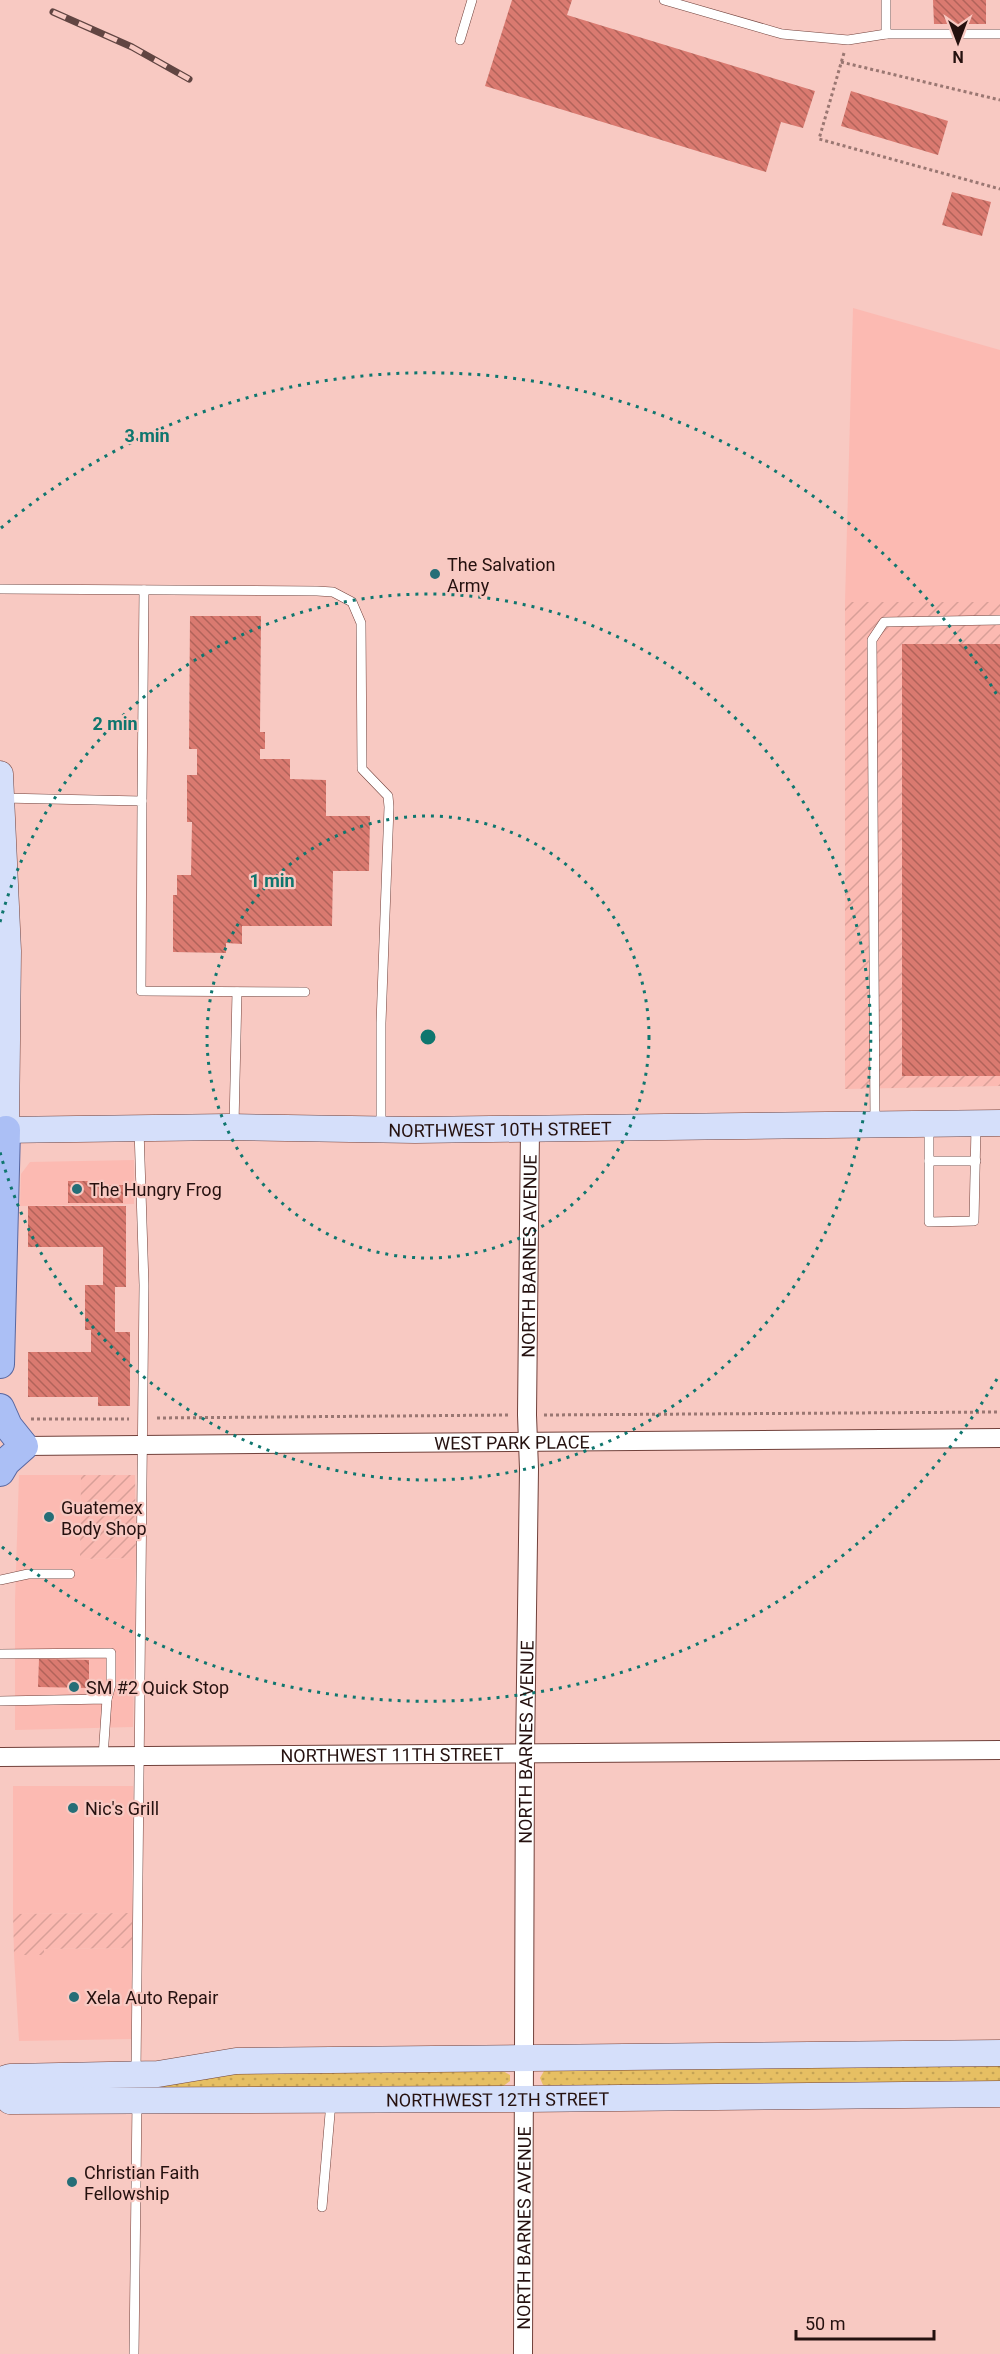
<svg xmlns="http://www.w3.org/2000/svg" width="1000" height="2354" viewBox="0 0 1000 2354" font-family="Roboto,sans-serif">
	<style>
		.built { fill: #fcbab2 }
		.industrial { fill: url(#industrial-furrows) }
		.green { fill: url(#green-dots) }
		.building { fill: url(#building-back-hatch) }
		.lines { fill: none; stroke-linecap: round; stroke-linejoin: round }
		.lane-casing { stroke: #71413b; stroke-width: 10 }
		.street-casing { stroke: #71413b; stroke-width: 20 }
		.secondary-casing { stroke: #71413b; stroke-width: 27 }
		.primary-casing { stroke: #5867a0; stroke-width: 30 }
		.path { stroke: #9a7772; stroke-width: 3; stroke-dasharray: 3 3; stroke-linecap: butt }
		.lane { stroke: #fff; stroke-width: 9 }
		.street { stroke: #fff; stroke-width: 18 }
		.secondary { stroke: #d5dffa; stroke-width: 26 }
		.primary { stroke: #abbff5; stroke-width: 28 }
		.rail-casing { stroke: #614542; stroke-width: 7 }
		.rail { stroke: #f8c9c2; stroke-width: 4.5; stroke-dasharray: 14; stroke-linecap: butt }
		.ring { fill: none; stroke: #0f766e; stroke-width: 3; stroke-dasharray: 3 6 }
		.poi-dot { fill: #256e77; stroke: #f8c9c2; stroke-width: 2 }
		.labels { text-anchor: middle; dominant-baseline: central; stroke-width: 4.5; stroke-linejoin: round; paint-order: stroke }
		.poi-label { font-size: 18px; fill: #25110f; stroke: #f8c9c2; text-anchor: start }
		.street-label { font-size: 18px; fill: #25110f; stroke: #f8c9c2 }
		.centre { fill: #0f766e; stroke: #f8c9c2; stroke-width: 3 }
		.ring-label { font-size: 18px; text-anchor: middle; font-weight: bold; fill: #0f766e; stroke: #f8c9c2; stroke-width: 4.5; stroke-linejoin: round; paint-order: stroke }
	</style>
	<defs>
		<pattern id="industrial-furrows" width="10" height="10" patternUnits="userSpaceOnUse" patternTransform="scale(1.5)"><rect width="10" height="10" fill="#fcbab2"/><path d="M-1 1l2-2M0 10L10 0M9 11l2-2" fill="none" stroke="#d89f98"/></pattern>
		<pattern id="green-dots" width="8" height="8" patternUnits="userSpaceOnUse" patternTransform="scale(1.5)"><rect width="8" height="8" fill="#e6bf63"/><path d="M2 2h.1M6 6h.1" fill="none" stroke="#c5a355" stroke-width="1.8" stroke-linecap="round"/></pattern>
		<pattern id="building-back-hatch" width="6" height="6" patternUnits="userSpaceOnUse" patternTransform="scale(1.5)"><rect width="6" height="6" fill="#da7a70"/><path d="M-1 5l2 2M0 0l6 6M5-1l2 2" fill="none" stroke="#b1635a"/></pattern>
	</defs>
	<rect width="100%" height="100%" fill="#f8c9c2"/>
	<g class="built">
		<path d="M853,308L1000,350V602H845Z"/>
		<path d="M134,1160V1204L20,1206L21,1174L30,1162Z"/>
		<path d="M19,1475H81L80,1559L136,1558L133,1727L15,1730V1601Z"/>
		<path d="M13,1786H133L132,1913L13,1914Z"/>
		<path d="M132,1948L131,2039L19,2041L14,1955H43L44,1949Z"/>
	</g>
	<g class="industrial">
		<path d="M845,602H1000V1086L845,1089Z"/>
		<path d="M81,1475H135L136,1558L80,1559Z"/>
		<path d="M132,1913V1948L44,1949V1955H14L13,1914Z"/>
	</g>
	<g class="green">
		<path d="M1000,2066V2083L548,2087L543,2085L540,2078L544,2071L549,2069Z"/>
		<path d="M501,2070L510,2075V2081L502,2087L32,2091L239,2072Z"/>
	</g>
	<g class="building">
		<path d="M512,0H572L567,15L815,91L803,128L781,122L766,172L485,86Z"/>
		<path d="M933,0H986V24H934Z"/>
		<path d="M851,91L948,121L938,155L841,126Z"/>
		<path d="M952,192L991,202L982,236L942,225Z"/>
		<path d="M190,616H261L260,732H265V749H260V759H290V779L326,780V816H370L369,871H333L332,926H242V944L226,943V953L173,952V895H177V875H191L192,822H187V775H197V749H189Z"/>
		<rect x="902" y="644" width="98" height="432"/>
		<path d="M68,1181H105V1185H123V1203H68Z"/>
		<path d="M28,1206H126V1287H115V1332H130V1406H98V1397H28V1352H91V1330H85V1285H103V1247H28Z"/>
		<path d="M39,1659L89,1660V1688L38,1687Z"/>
	</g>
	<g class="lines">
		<defs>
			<g id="lane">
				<path d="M664,0L782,34L848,40L886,34H1000"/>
				<path d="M886,0V34"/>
				<path d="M460,40L472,0"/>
				<path d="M0,589L317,591L333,592L352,602L361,623L362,769L388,796L389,807L381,1023V1128"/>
				<path d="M2,798L142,801L141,991L305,992"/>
				<path d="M142,801L144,590"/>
				<path d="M875,1122L872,640L884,622L1000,620"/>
				<path d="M234,1125L237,992"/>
				<path d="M929,1127V1222L974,1221L976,1126"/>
				<path d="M929,1161H976"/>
				<path d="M0,1580L28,1574H70"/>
				<path d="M0,1654L111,1653V1685L107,1699"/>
				<path d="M0,1701L107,1699L103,1757"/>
				<path d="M136,2072L144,1285L139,1129"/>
				<path d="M322,2207L331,2102"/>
				<path d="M134,2354L137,2101"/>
			</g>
			<g id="street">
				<path id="s1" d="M24,1446L1000,1438"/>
				<path id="s2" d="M0,1757L1000,1750"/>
				<path id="s3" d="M523,2354L525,1753L529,1469L527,1415L530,1129"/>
			</g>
			<g id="secondary">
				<path d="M0,774L8,951L6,1130"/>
				<path id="s4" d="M0,1130L229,1127L415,1130L1000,1123"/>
				<path d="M0,2080L10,2077L158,2074L236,2061L1000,2053"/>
				<path id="s5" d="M0,2092L10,2101L524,2099L1000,2094"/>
			</g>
			<g id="primary">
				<path d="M0,1364L6,1130"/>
				<path d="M0,1408L8,1426L24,1446L6,1462L0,1472"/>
			</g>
		</defs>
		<use href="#lane" class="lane-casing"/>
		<use href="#street" class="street-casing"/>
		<use href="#secondary" class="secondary-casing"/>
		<use href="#primary" class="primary-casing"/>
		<g class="path">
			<path d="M844,53L819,139L1000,189"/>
			<path d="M841,62L1000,100"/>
			<path d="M544,1415L1000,1412"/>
			<path d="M157,1418L510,1415"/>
			<path d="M31,1419H129"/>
		</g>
		<use href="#lane" class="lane"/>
		<use href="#street" class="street"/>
		<use href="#secondary" class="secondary"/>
		<use href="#primary" class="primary"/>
		<defs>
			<path id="rail" d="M53,12L132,47L189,79"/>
		</defs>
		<use href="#rail" class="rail-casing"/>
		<use href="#rail" class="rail"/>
	</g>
	<g class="ring">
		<circle cx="428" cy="1037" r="221"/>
		<path d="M0 922A443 443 0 1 1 0 1152"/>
		<path d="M997 1379A664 664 0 0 1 1 1546M1 528A664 664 0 0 1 997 695"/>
	</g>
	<g class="poi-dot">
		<circle cx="435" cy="574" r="6"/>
		<circle cx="77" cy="1189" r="6"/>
		<circle cx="49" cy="1517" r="6"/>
		<circle cx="74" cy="1687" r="6"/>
		<circle cx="73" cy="1808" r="6"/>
		<circle cx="74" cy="1997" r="6"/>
		<circle cx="72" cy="2182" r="6"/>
	</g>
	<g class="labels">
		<g class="poi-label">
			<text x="447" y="564">The Salvation<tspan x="447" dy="21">Army</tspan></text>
			<text x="89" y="1189">The Hungry Frog</text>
			<text x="61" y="1507">Guatemex<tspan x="61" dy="21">Body Shop</tspan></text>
			<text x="86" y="1687">SM #2 Quick Stop</text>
			<text x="85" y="1808">Nic's Grill</text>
			<text x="86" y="1997">Xela Auto Repair</text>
			<text x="84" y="2172">Christian Faith<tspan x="84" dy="21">Fellowship</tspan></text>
		</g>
		<g class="street-label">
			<text stroke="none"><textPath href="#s4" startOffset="500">NORTHWEST 10TH STREET</textPath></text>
			<text stroke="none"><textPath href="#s3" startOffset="1098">NORTH BARNES AVENUE</textPath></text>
			<text stroke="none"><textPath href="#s1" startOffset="488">WEST PARK PLACE</textPath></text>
			<text stroke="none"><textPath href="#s3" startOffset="612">NORTH BARNES AVENUE</textPath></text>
			<text stroke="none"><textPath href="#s2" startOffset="392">NORTHWEST 11TH STREET</textPath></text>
			<text stroke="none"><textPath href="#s5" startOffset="501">NORTHWEST 12TH STREET</textPath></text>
			<text stroke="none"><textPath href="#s3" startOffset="126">NORTH BARNES AVENUE</textPath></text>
		</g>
	</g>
	<circle cx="428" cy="1037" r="9" class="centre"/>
	<g class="ring-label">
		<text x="147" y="442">3 min</text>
		<text x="115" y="730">2 min</text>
		<text x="272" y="887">1 min</text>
	</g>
	<g transform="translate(958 42) rotate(180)" stroke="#f8c9c2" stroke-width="4.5" paint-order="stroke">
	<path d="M0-4.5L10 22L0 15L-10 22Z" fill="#25110f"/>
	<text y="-9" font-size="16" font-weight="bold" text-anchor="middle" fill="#25110f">N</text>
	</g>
	<path d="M796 2330v9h138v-9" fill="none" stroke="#25110f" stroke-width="3"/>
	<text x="805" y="2330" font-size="18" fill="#25110f" stroke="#f8c9c2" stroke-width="4.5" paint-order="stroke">50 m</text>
</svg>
